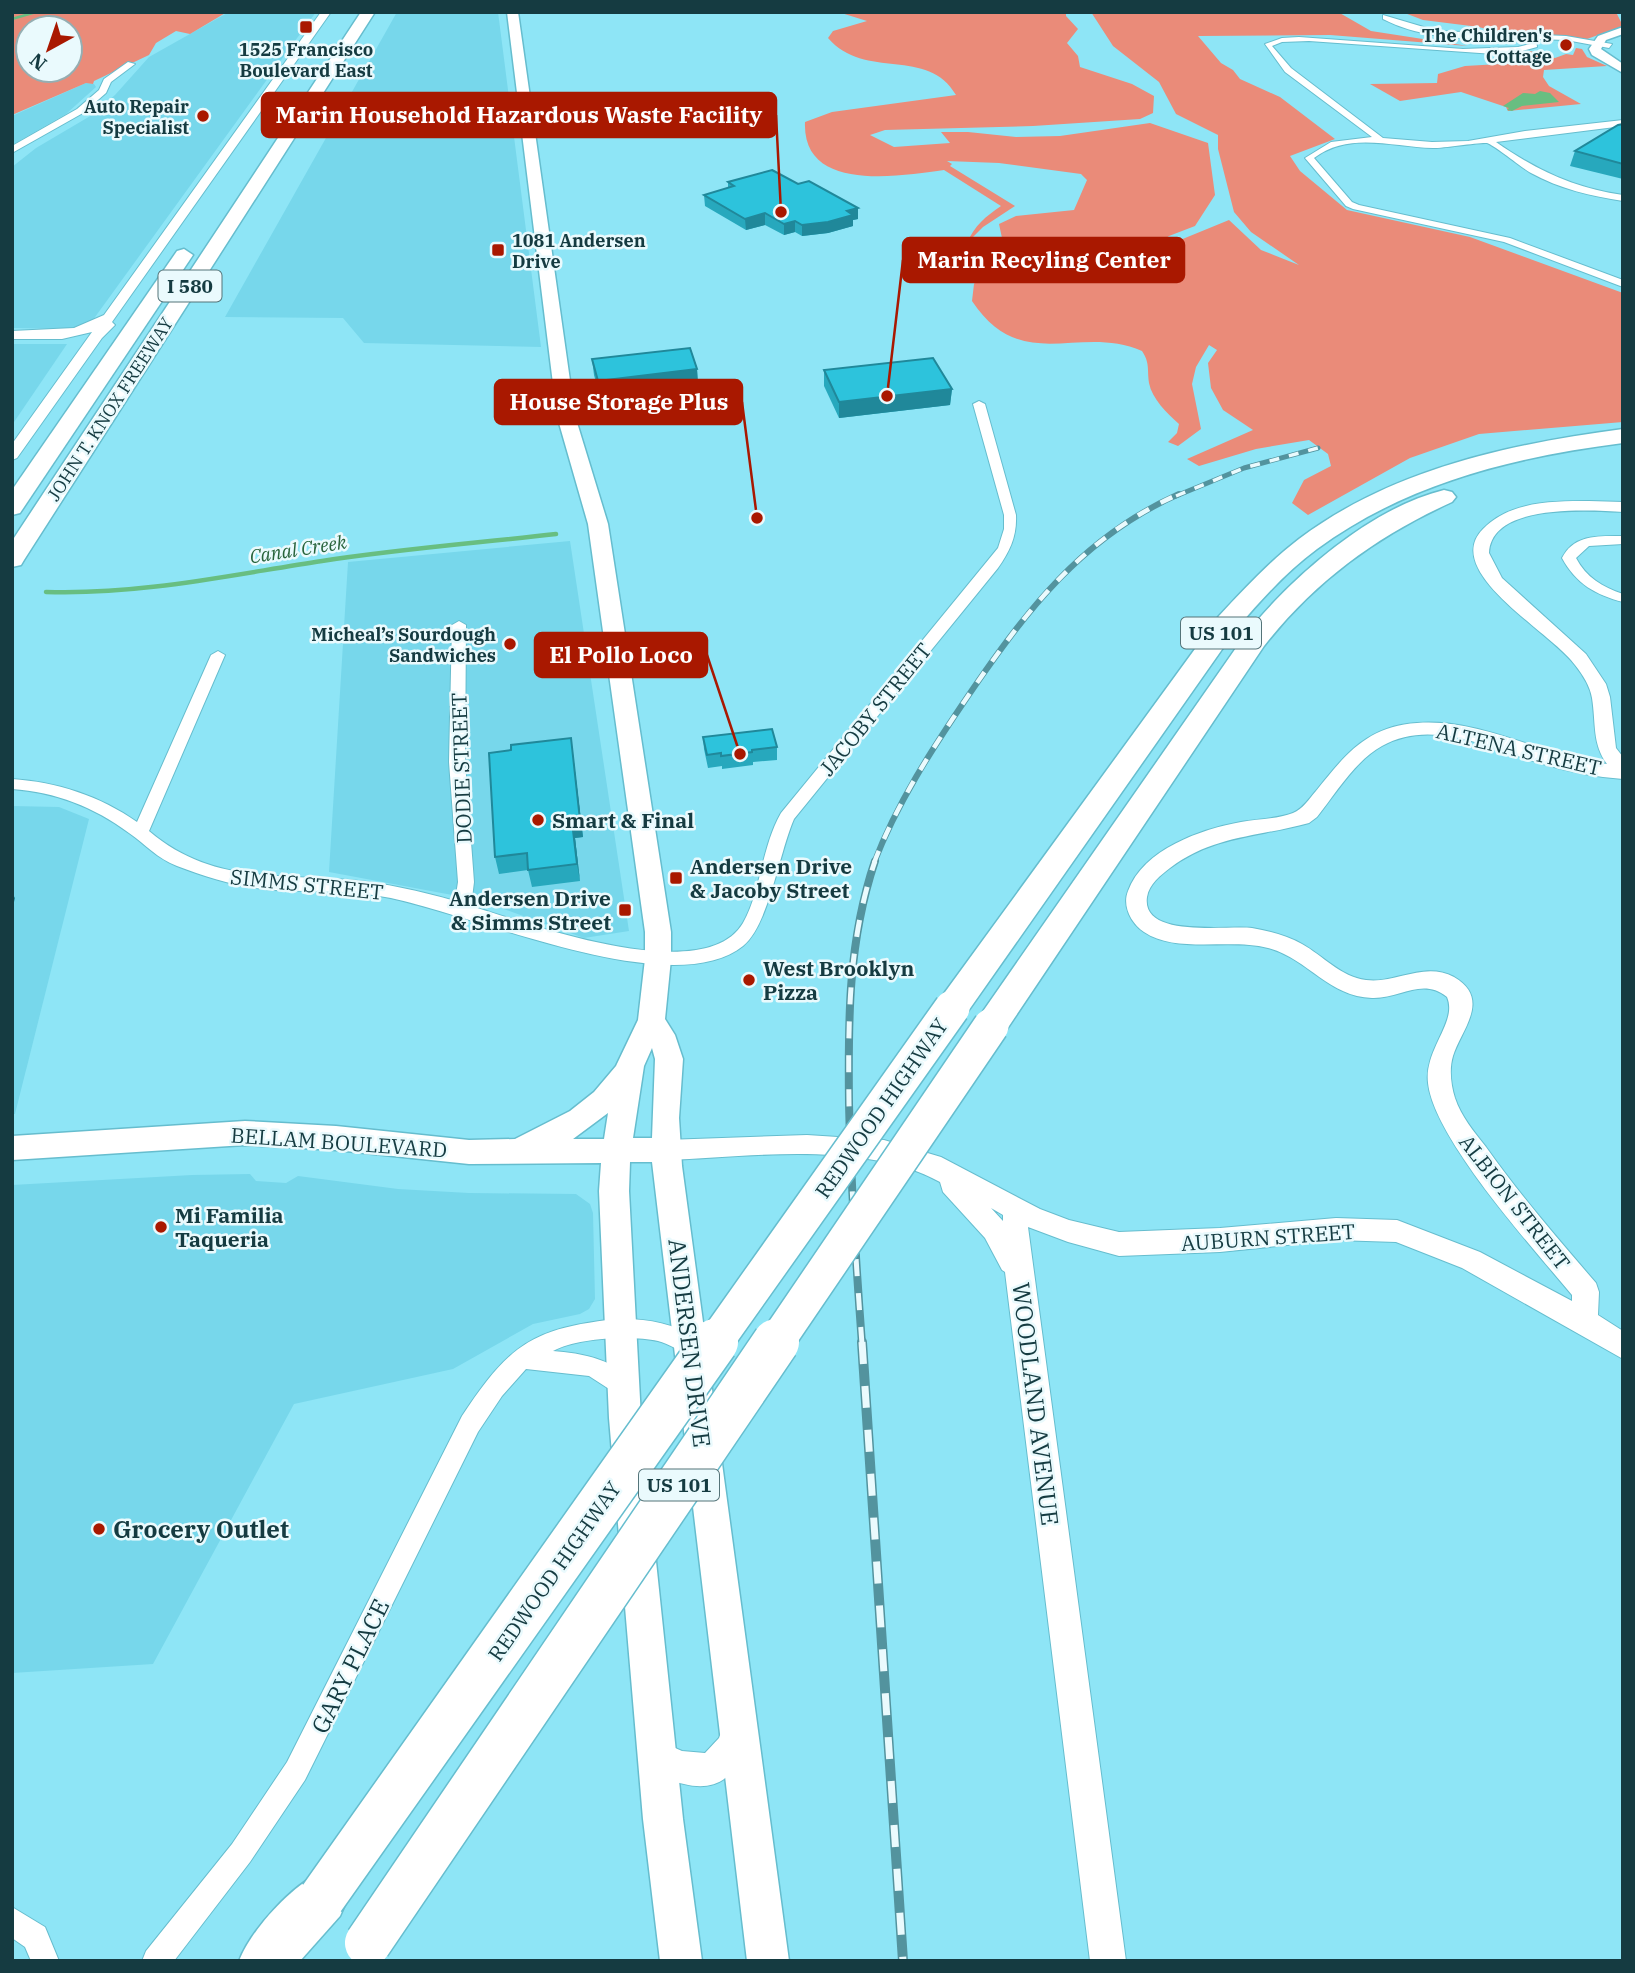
<svg xmlns="http://www.w3.org/2000/svg" width="1635" height="1973" viewBox="0 0 1635 1973" font-family="'IBM Plex Serif',serif">
	<style>
		.built { fill: #77d7eb }
		.green { fill: #ea8b79; fill-rule: evenodd }
		.water { fill: #68be81 }
		.lines { fill: none; stroke-linecap: round; stroke-linejoin: round }
		.stream-far1 { stroke: #68be81; stroke-width: 2.5 }
		.stream { stroke: #68be81; stroke-width: 4.5 }
		.minor-casing { stroke: #66bdce; stroke-width: 2 }
		.tertiary-casing { stroke: #66bdce; stroke-width: 2 }
		.secondary-casing { stroke: #66bdce; stroke-width: 3 }
		.motorway-casing { stroke: #66bdce; stroke-width: 3 }
		.minor { fill: #fff; fill-rule: evenodd }
		.tertiary { fill: #fff; fill-rule: evenodd }
		.secondary { fill: #fff; fill-rule: evenodd }
		.motorway { fill: #fff; fill-rule: evenodd }
		.rail-far3-casing { stroke: #53939e; stroke-width: 5 }
		.rail-far2-casing { stroke: #53939e; stroke-width: 6 }
		.rail-far1-casing { stroke: #53939e; stroke-width: 8 }
		.rail-casing { stroke: #53939e; stroke-width: 10 }
		.rail-far3 { stroke: #eafafd; stroke-width: 3.5; stroke-dasharray: 10; stroke-linecap: butt }
		.rail-far2 { stroke: #eafafd; stroke-width: 4.5; stroke-dasharray: 13; stroke-linecap: butt }
		.rail-far1 { stroke: #eafafd; stroke-width: 5; stroke-dasharray: 17; stroke-linecap: butt }
		.rail { stroke: #eafafd; stroke-width: 7; stroke-dasharray: 22; stroke-linecap: butt }
		.motorway-bridge-far1-casing { stroke: #66bdce; stroke-width: 38; stroke-linecap: butt }
		.motorway-bridge-casing { stroke: #66bdce; stroke-width: 49; stroke-linecap: butt }
		.motorway-bridge-far1 { stroke: #fff; stroke-width: 35 }
		.motorway-bridge { stroke: #fff; stroke-width: 46 }
		.wall { fill: #27a8bd }
		.shaded-wall { fill: #20889a }
		.building { fill: #2dc3dc; stroke: #20889a; stroke-width: 2 }
		.poi-dot { fill: #a91800; stroke: #eafafd; stroke-width: 2.5 }
		.labels { text-anchor: middle; dominant-baseline: central; stroke-width: 5; stroke-linejoin: round; paint-order: stroke }
		.far-poi-label { font-size: 18px; font-weight: bold; fill: #153b41; stroke: #eafafd; text-anchor: end }
		.far-street-label { font-size: 18px; fill: #153b41; stroke: #eafafd }
		.shield { fill: #eafafd; stroke: #557479; stroke-width: 2 }
		.shield-label { font-size: 19px; font-weight: bold; fill: #153b41 }
		.far-water-label { font-size: 19px; font-style: italic; fill: #27633b; stroke: #eafafd }
		.street-label { font-size: 21px; fill: #153b41; stroke: #eafafd }
		.poi-label { font-size: 21px; font-weight: bold; fill: #153b41; stroke: #eafafd; text-anchor: start }
		.near-street-label { font-size: 24px; fill: #153b41; stroke: #eafafd }
		.near-poi-label { font-size: 24px; font-weight: bold; fill: #153b41; stroke: #eafafd; text-anchor: start }
		.leader { fill: none; stroke: #a91800; stroke-width: 2.5 }
		.callout-dot { fill: #a91800; stroke: #eafafd; stroke-width: 2.5 }
		.callout { fill: #a91800; stroke: #a91800; stroke-width: 2.5 }
		.callout-label { font-size: 23px; text-anchor: middle; font-weight: bold; fill: #fff }
	</style>
	<rect width="100%" height="100%" fill="#8ee5f6"/>
	<g class="built">
		<path d="M229,12H316L90,324L72,329L12,328V167L36,148L92,115L115,95L149,57Z"/>
		<path d="M397,12H498L541,347L364,343L343,318L225,317Z"/>
		<path d="M86,83L94,84L96,87L66,114L12,145V116Z"/>
		<path d="M12,344H67L12,425Z"/>
		<path d="M570,541L629,931L584,938L479,900L329,872L348,562Z"/>
		<path d="M12,806L59,807L89,819L15,1114H12Z"/>
		<path d="M250,1174L256,1181L286,1183L298,1176L398,1189L469,1193L576,1194L590,1204L593,1213L595,1299L589,1309L580,1314L533,1324L453,1369L294,1404L153,1664L12,1673V1185L192,1175Z"/>
	</g>
	<g class="green">
		<path d="M12,12H227L190,34L176,31L156,43L149,55L94,81L93,84L86,83L12,115ZM28,28H70V70H28Z"/>
		<path d="M838,12H1066V16L1078,29L1067,43L1078,56L1080,67L1132,84L1154,96L1153,113L1140,119L1033,126L885,130L870,135L894,147L950,143L941,132H968L1016,137L1060,136L1150,123L1208,143L1215,195L1195,226L1169,236L1143,254L1140,276L1174,272L1181,269L1164,264L1161,261L1162,251L1168,245L1229,220L1261,250L1299,265L1251,232L1234,212L1218,149V135L1176,114L1159,82L1113,46L1091,12H1338L1371,31L1468,46L1330,35L1198,36L1221,63L1233,70L1240,79L1280,97L1335,139L1290,156L1300,171L1347,210L1470,237L1623,293V422L1479,434L1410,458L1308,515L1292,503L1304,480L1331,466L1328,454L1309,440L1256,449L1199,466L1187,459L1253,430L1223,410L1211,388L1208,363L1217,350L1209,345L1196,367L1192,384L1201,429L1178,446L1168,442L1177,433L1179,424C1167,413 1152,399 1149,383C1147,369 1150,363 1142,351C1079,323 1022,376 972,301L974,284L985,266L1021,258L1002,238L999,224L1016,216L1074,210L1087,180L1081,174L999,163L947,161L952,164L950,166L1015,206L983,227L967,243C975,225 985,217 1001,206L944,170C899,176 802,193 805,122L832,112L956,95C928,46 865,81 828,38L833,31L867,21Z"/>
		<path d="M1402,12H1616L1623,26L1587,39L1547,34L1499,33L1479,27L1423,20Z"/>
		<path d="M1576,48L1582,49L1587,57L1607,66L1544,70L1543,77L1549,86L1581,104L1508,111L1506,107L1461,92L1400,101L1370,84L1437,83L1438,74L1465,66L1517,63L1506,53L1530,51L1555,58L1566,54L1573,55Z"/>
	</g>
	<path class="water" d="M1540,91L1550,93L1559,102L1522,106L1512,111L1507,110L1509,108L1503,106L1523,93L1535,94Z"/>
	<g class="lines">
		<path class="stream-far1" d="M12,19L36,12"/>
		<path class="stream" d="M46,592C140,595 230,575 322,561C400,549 478,543 556,534"/>
		<defs>
			<g id="minor">
				<path d="M1383,15L1437,31L1566,36L1612,44L1609,48L1566,40L1536,39L1537,47L1519,52L1494,54L1309,41L1282,42L1272,46L1291,68L1383,138L1432,142L1468,141L1525,131L1623,120V126L1496,142C1536,170 1574,188 1623,195V201C1591,196 1560,189 1531,173C1522,168 1494,145 1487,143C1481,142 1444,148 1433,148C1393,147 1349,131 1314,158L1352,202L1359,205L1510,238L1623,280V287L1504,242L1353,209L1346,206L1305,158L1331,142L1372,137L1285,72L1265,44L1282,38L1299,37L1463,49L1518,47L1530,44L1528,38C1479,39 1428,42 1383,19Z"/>
				<path d="M128,62L135,64L111,82L106,93L83,113L12,153V146L77,109L99,90L104,79Z"/>
				<path d="M979,401L985,404L1016,515C1017,536 1010,551 998,568L794,819C779,853 769,925 743,946C671,1004 470,912 385,897C348,890 312,892 274,890C241,888 208,878 177,866C158,859 145,844 129,833C94,807 56,792 12,789V779C57,782 100,796 137,822L211,655L218,651L225,655L149,831C210,883 275,874 349,880C385,883 420,891 455,901L458,882L449,762L452,625L459,621L466,625L465,762L474,882L471,906C527,923 704,989 743,923C761,892 761,848 781,813L998,548L1004,529V515L973,404Z"/>
				<path d="M1623,536V544L1589,546L1576,558C1586,577 1602,587 1623,594V602C1596,595 1576,584 1562,558C1574,534 1600,536 1623,536Z"/>
				<path d="M617,1319C646,1318 671,1323 697,1337L700,1344L697,1351L689,1354C678,1350 669,1344 658,1341C631,1335 577,1338 553,1351C580,1353 621,1359 634,1388L631,1395L623,1398L589,1376L526,1369L502,1396L478,1432L305,1780L250,1862L174,1961H142L146,1951L232,1844L287,1762L462,1416C509,1345 532,1328 617,1319Z"/>
				<path d="M12,1907L45,1927L59,1961H31L25,1947L12,1938Z"/>
			</g>
			<g id="tertiary">
				<path d="M321,12H331L112,322L115,325L102,338L17,458L12,460V444L92,332L62,339H12V331L74,328L104,315Z"/>
				<path d="M1589,501L1623,502V512C1589,510 1491,503 1489,553L1502,578L1586,654L1606,684L1610,697L1616,748L1623,757V779C1596,777 1570,772 1543,764C1494,750 1432,717 1382,746C1355,761 1336,793 1317,817L1309,823C1259,837 1214,835 1170,868C1161,875 1149,884 1147,897C1141,939 1227,925 1252,928C1269,931 1286,935 1302,944C1322,955 1341,977 1366,980C1396,984 1424,961 1454,977C1492,999 1461,1030 1453,1056C1449,1069 1451,1085 1455,1098C1461,1116 1474,1132 1486,1147C1520,1195 1558,1239 1596,1283L1599,1292L1598,1315L1623,1331V1359L1462,1268L1396,1242L1336,1240L1220,1252L1119,1256L1068,1242L1028,1227L1126,1961H1090L1005,1272L1002,1270L985,1238L943,1192L940,1182C862,1140 752,1157 666,1160L657,1157L654,1150L657,1143L666,1140L807,1135L884,1140L941,1157L1040,1209L1069,1220L1119,1232L1220,1228L1336,1218L1397,1220L1480,1252L1572,1301V1295C1534,1249 1434,1139 1428,1083C1424,1049 1458,1022 1447,997C1422,977 1400,999 1372,998C1329,997 1307,958 1268,948C1230,938 1176,954 1144,932C1131,923 1122,906 1128,891C1143,849 1202,829 1241,822C1258,819 1278,819 1293,813C1303,809 1309,799 1316,791C1345,755 1367,726 1417,723C1482,718 1544,757 1607,764C1592,744 1596,723 1592,698C1590,686 1583,675 1575,665C1553,633 1440,572 1483,529C1510,501 1553,501 1589,501ZM991,1208L1003,1215V1221Z"/>
				<path d="M737,1718L749,1722L753,1734C730,1796 701,1796 645,1769L640,1757L645,1745L657,1740L682,1751L705,1753L719,1738L725,1722Z"/>
			</g>
			<g id="secondary">
				<path d="M507,12H518L575,416L608,524L671,932V959L665,1019L675,1035L683,1059L679,1118L682,1166L789,1961H747L652,1162H630L629,1191L641,1418L683,1819L702,1961H660L643,1819L609,1418L599,1191L601,1163L469,1164L336,1150L245,1145L12,1160V1136L245,1121L336,1126L469,1140L515,1139L570,1111L594,1092L616,1066L638,1020L645,959V932L588,524L557,416ZM652,1048L655,1059L652,1138H633L644,1066ZM608,1113L604,1139H573Z"/>
				<path d="M1623,27V34L1606,40L1601,49L1623,64V73L1592,55L1589,49L1598,36Z"/>
			</g>
			<g id="motorway">
				<path d="M361,12H375L24,560L21,565L12,567V541Z"/>
				<path d="M184,249L193,255L20,513L12,515V490L177,251Z"/>
				<path d="M1623,429V443C1514,457 1407,483 1317,549C1287,571 1262,599 1237,628L964,1017L952,1021L940,1017L935,1008L940,999L1219,616C1244,589 1269,562 1299,539C1392,469 1510,444 1623,429Z"/>
				<path d="M1444,490L1452,492L1456,497L1452,502C1377,536 1315,581 1264,646L1003,1035L991,1039L979,1035L974,1026L979,1017L1245,635C1292,577 1370,508 1444,490Z"/>
				<path d="M322,1872L340,1880L348,1898L340,1916L300,1961H239C251,1930 292,1885 322,1872Z"/>
			</g>
		</defs>
		<use href="#minor" class="minor-casing"/>
		<use href="#tertiary" class="tertiary-casing"/>
		<use href="#secondary" class="secondary-casing"/>
		<use href="#motorway" class="motorway-casing"/>
		<use href="#minor" class="minor"/>
		<use href="#tertiary" class="tertiary"/>
		<use href="#secondary" class="secondary"/>
		<use href="#motorway" class="motorway"/>
		<defs>
			<path id="rail-far3" d="M1176,496L1244,468L1318,448"/>
			<path id="rail-far2" d="M874,863C897,803 932,749 968,696C1026,611 1082,537 1179,494"/>
			<path id="rail-far1" d="M862,1344C856,1264 851,1184 849,1104C848,1020 848,941 875,861"/>
			<path id="rail" d="M862,1342L903,1961"/>
		</defs>
		<use href="#rail-far3" class="rail-far3-casing"/>
		<use href="#rail-far2" class="rail-far2-casing"/>
		<use href="#rail-far1" class="rail-far1-casing"/>
		<use href="#rail" class="rail-casing"/>
		<use href="#rail-far3" class="rail-far3"/>
		<use href="#rail-far2" class="rail-far2"/>
		<use href="#rail-far1" class="rail-far1"/>
		<use href="#rail" class="rail"/>
		<defs>
			<g id="motorway-bridge-far1">
				<path d="M714,1344L952,1008"/>
				<path d="M775,1344L991,1026"/>
			</g>
			<g id="motorway-bridge">
				<path d="M322,1898L715,1342"/>
				<path d="M368,1943L776,1342"/>
			</g>
		</defs>
		<use href="#motorway-bridge-far1" class="motorway-bridge-far1-casing"/>
		<use href="#motorway-bridge" class="motorway-bridge-casing"/>
		<use href="#motorway-bridge-far1" class="motorway-bridge-far1"/>
		<use href="#motorway-bridge" class="motorway-bridge"/>
	</g>
	<g class="wall">
		<path d="M1623,124V179L1570,166L1575,151Z"/>
		<path d="M728,182L858,219L853,220V226L828,233L802,236L795,232L784,235L765,225L746,230L705,206L704,195L728,188Z"/>
		<path d="M592,359L697,369L698,385L600,397L594,375Z"/>
		<path d="M824,370L952,389L950,405L839,418L824,386Z"/>
		<path d="M703,737L777,747V760L753,762V765L722,769V766L708,768L704,749Z"/>
		<path d="M571,738L583,837L575,838L580,881L532,887L528,870L499,874L495,857L511,750Z"/>
	</g>
	<g class="shaded-wall">
		<path d="M858,208V219L853,220V226L828,233L802,236V225Z"/>
		<path d="M765,213V225L746,230L745,219Z"/>
		<path d="M795,221V232L784,235V224Z"/>
		<path d="M697,369L698,385L600,397L598,381Z"/>
		<path d="M952,389L950,405L839,418V402Z"/>
		<path d="M571,738L583,837L575,838L580,881L577,864L572,822Z"/>
		<path d="M12,893L15,898L12,910Z"/>
	</g>
	<g class="building">
		<path d="M1623,124V164L1575,151L1618,125Z"/>
		<path d="M772,170L798,184L809,181L858,208L847,211L853,215L828,222L802,225L795,221L784,224L765,213L745,219L704,195L734,186L728,182Z"/>
		<path d="M690,348L697,369L598,381L592,359Z"/>
		<path d="M933,358L952,389L839,402L824,370Z"/>
		<path d="M772,729L777,747L752,750V752L721,756V753L707,755L703,737Z"/>
		<path d="M571,738L580,820L572,822L577,864L528,870L527,853L495,857L489,753L511,750V745Z"/>
	</g>
	<g class="poi-dot">
		<rect x="299" y="20" width="14" height="14" rx="3.5"/>
		<circle cx="1566" cy="45" r="7"/>
		<circle cx="203" cy="116" r="7"/>
		<rect x="491" y="243" width="14" height="14" rx="3.5"/>
		<circle cx="510" cy="644" r="7"/>
		<circle cx="538" cy="820" r="7"/>
		<rect x="669" y="871" width="14" height="14" rx="3.5"/>
		<rect x="618" y="903" width="14" height="14" rx="3.5"/>
		<circle cx="749" cy="980" r="7"/>
		<circle cx="161" cy="1227" r="7"/>
		<circle cx="99" cy="1529" r="7"/>
	</g>
	<g class="labels">
		<g class="far-poi-label">
			<text x="1552" y="35">The Children's<tspan x="1552" dy="21">Cottage</tspan></text>
			<text x="306" y="49" text-anchor="middle">1525 Francisco<tspan x="306" dy="21">Boulevard East</tspan></text>
			<text x="189" y="106">Auto Repair<tspan x="189" dy="21">Specialist</tspan></text>
			<text x="512" y="240" text-anchor="start">1081 Andersen<tspan x="512" dy="21">Drive</tspan></text>
			<text x="496" y="634">Micheal’s Sourdough<tspan x="496" dy="21">Sandwiches</tspan></text>
		</g>
		<g class="far-street-label">
			<text transform="translate(110 409) rotate(-57)">JOHN T. KNOX FREEWAY</text>
		</g>
		<g class="shield">
			<rect x="158.5" y="270.5" width="63" height="31" rx="5"/>
			<rect x="1181" y="617.5" width="80" height="31" rx="5"/>
			<rect x="639" y="1469.5" width="80" height="31" rx="5"/>
		</g>
		<g class="shield-label">
			<text x="190" y="286">I 580</text>
			<text x="1221" y="633">US 101</text>
			<text x="679" y="1485">US 101</text>
		</g>
		<g class="far-water-label">
			<text transform="translate(298 549) rotate(-9)">Canal Creek</text>
		</g>
		<g class="street-label">
			<text transform="translate(875 709) rotate(-51)">JACOBY STREET</text>
			<text transform="translate(1519 749) rotate(13)">ALTENA STREET</text>
			<text transform="translate(461 768) rotate(-92)">DODIE STREET</text>
			<text transform="translate(307 884) rotate(6)">SIMMS STREET</text>
			<text transform="translate(881 1108) rotate(-55)">REDWOOD HIGHWAY</text>
			<text transform="translate(339 1142) rotate(4)">BELLAM BOULEVARD</text>
			<text transform="translate(1515 1202) rotate(52)">ALBION STREET</text>
			<text transform="translate(1268 1237) rotate(-4)">AUBURN STREET</text>
			<text transform="translate(554 1571) rotate(-55)">REDWOOD HIGHWAY</text>
		</g>
		<g class="poi-label">
			<text x="552" y="820">Smart &amp; Final</text>
			<text x="690" y="866">Andersen Drive<tspan x="690" dy="24">&amp; Jacoby Street</tspan></text>
			<text x="611" y="898" text-anchor="end">Andersen Drive<tspan x="611" dy="24">&amp; Simms Street</tspan></text>
			<text x="763" y="968">West Brooklyn<tspan x="763" dy="24">Pizza</tspan></text>
			<text x="175" y="1215">Mi Familia<tspan x="175" dy="24">Taqueria</tspan></text>
		</g>
		<g class="near-street-label">
			<text transform="translate(690 1343) rotate(83)">ANDERSEN DRIVE</text>
			<text transform="translate(1036 1404) rotate(83)">WOODLAND AVENUE</text>
			<text transform="translate(350 1666) rotate(-64)">GARY PLACE</text>
		</g>
		<g class="near-poi-label">
			<text x="113" y="1529">Grocery Outlet</text>
		</g>
	</g>
	<path class="leader" d="M781 212L776 115M887 396L903 260M757 518L742 402M740 754L707 655"/>
	<g class="callout-dot">
		<circle cx="781" cy="212" r="7"/>
		<circle cx="887" cy="396" r="7"/>
		<circle cx="757" cy="518" r="7"/>
		<circle cx="740" cy="754" r="7"/>
	</g>
	<g class="callout">
		<rect x="262" y="93" width="514" height="44" rx="7"/>
		<rect x="903" y="238" width="281" height="44" rx="7"/>
		<rect x="495" y="380" width="247" height="44" rx="7"/>
		<rect x="535" y="633" width="172" height="44" rx="7"/>
	</g>
	<g class="callout-label">
		<text x="519" y="123">Marin Household Hazardous Waste Facility</text>
		<text x="1044" y="268">Marin Recyling Center</text>
		<text x="619" y="410">House Storage Plus</text>
		<text x="621" y="663">El Pollo Loco</text>
	</g>
	<rect width="1635" height="1973" fill="none" stroke="#153b41" stroke-width="28"/>
	<g transform="translate(49 49) rotate(220)"><circle r="33" fill="#eafafd" stroke="#95aeb2" stroke-width="2"/>
	<path d="M0-5L12 26L0 18L-12 26Z" fill="#a91800"/>
	<text y="-10" font-size="19" font-weight="bold" text-anchor="middle" fill="#153b41">N</text>
	</g>
</svg>
